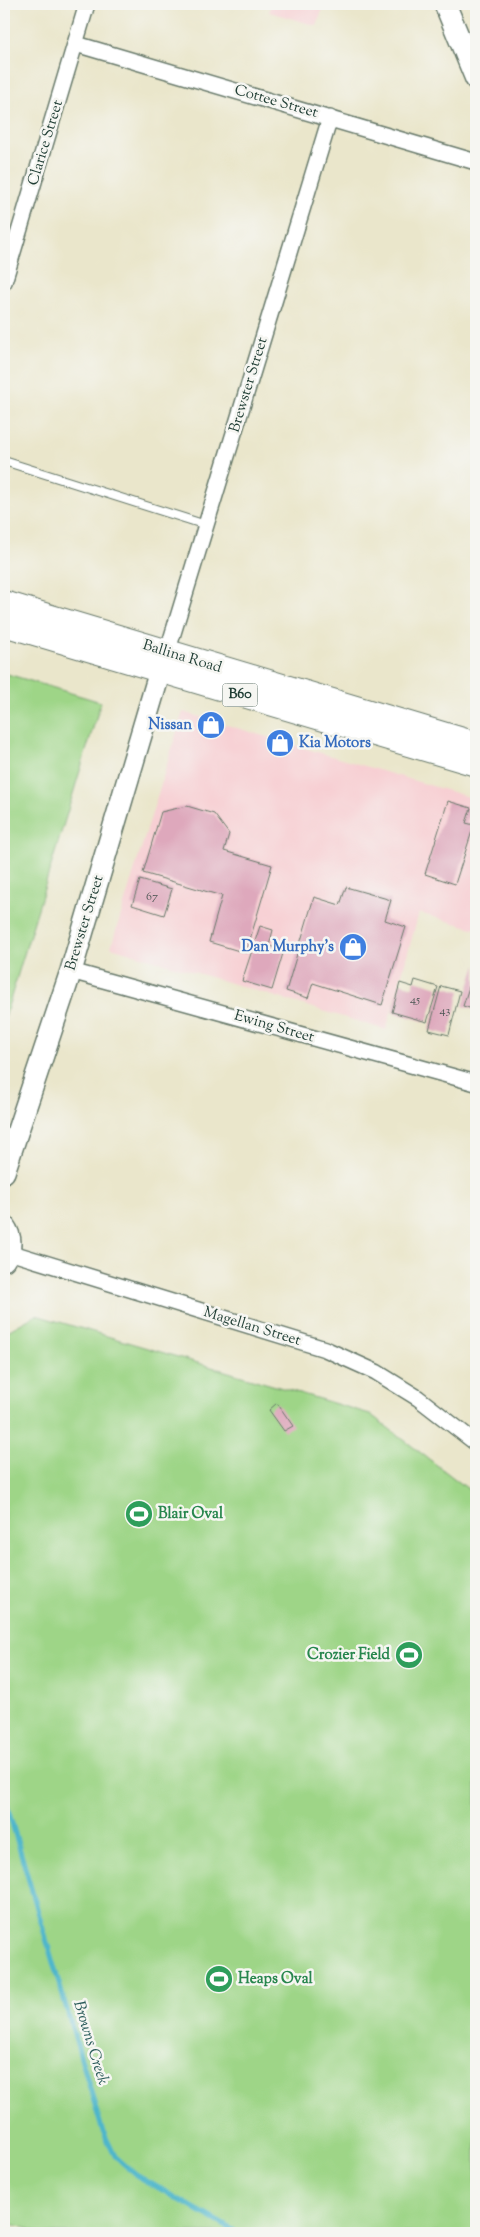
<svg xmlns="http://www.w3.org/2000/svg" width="480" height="2237" viewBox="0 0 480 2237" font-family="'Sorts Mill Goudy',serif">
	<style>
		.built { fill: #f7cfd3 }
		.green { fill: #9ed587; stroke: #5e895e }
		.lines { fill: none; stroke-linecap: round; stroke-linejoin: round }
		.stream { stroke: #4db6cb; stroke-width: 5 }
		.building { fill: #dea8bc }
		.lane-casing { stroke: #667869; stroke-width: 10 }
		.street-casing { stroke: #667869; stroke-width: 18 }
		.secondary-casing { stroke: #667869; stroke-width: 24 }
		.primary-casing { stroke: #667869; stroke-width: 26 }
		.lane { stroke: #fff; stroke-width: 8 }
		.street { stroke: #fff; stroke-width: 15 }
		.secondary { stroke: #fff; stroke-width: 21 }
		.primary { stroke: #fff; stroke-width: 24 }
		.labels { text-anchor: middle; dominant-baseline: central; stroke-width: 5; stroke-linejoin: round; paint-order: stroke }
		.number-label { font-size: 12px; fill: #4f5856 }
		.shield { fill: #f6f6f2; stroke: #60746d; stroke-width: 1 }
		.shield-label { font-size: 14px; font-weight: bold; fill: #1f3d34 }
		.street-label { font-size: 15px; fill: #1f3d34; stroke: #f6f6f2 }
		.shop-label { font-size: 15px; font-weight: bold; fill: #366cbe; stroke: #f6f6f2; text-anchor: end }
		.leisure-label { font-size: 15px; font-weight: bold; fill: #27864d; stroke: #f6f6f2; text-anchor: start }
		.water-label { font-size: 16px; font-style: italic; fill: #2a5b5a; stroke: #f6f6f2 }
	</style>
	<rect width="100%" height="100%" fill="#f6f6f2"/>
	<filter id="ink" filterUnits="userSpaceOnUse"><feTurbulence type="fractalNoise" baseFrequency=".02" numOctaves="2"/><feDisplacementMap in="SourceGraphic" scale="10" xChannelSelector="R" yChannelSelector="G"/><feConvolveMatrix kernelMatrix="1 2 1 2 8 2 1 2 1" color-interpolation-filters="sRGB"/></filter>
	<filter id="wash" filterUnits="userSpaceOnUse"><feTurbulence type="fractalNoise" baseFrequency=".0096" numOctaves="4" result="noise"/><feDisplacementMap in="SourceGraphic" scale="20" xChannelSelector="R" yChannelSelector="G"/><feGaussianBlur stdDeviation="1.12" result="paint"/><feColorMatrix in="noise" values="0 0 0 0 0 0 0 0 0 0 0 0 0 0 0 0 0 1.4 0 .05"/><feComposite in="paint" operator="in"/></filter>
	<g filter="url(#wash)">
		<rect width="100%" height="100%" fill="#eae6cb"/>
		<g class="built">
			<path d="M271,4H324L317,26L269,12Z"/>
			<path d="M183,712L476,799V929L419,913L386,1030L111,947Z"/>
		</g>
		<g class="green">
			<path d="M4,673L101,702L4,1020Z"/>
			<path d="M36,1315L370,1414L476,1495V2233H44L4,2222V1333Z"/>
		</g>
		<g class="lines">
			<path class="stream" d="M4,1796L102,2129L115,2156L136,2175L238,2233"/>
		</g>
		<g id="blocks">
			<g class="building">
				<path d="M448,801L471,808L466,823L474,825L455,884L425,874Z"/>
				<path d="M187,806L214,814L229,834L224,851L272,865L246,953L209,942L222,896L143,873L161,812Z"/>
				<path d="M140,880L172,889L164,915L132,905Z"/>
				<path d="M346,887L391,900L385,920L406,927L382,1005L313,983L308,998L286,991L314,897L340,905Z"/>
				<path d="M260,926L273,930L269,946L284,950L272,990L242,981Z"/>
				<path d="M476,965V1010L463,1006Z"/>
				<path d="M415,980L438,987L427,1022L392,1012L400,983L413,987Z"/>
				<path d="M441,986L460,991L449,1035L429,1030Z"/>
				<path d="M277,1403L293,1426L284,1431L269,1410Z"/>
			</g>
		</g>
	</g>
	<g filter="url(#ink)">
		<use href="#blocks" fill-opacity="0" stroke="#667869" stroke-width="1"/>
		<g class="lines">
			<defs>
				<path id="lane" d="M4,461L206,525"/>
				<g id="street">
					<path d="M76,44L476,162"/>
					<path d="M4,282L87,4"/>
					<path d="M167,653L330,118"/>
					<path d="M71,971L476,1083"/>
					<path d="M9,1252L325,1349L376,1372L418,1398L476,1443"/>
				</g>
				<g id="secondary">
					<path d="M445,4L476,79"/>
					<path d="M4,1172L71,971L160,671"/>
					<path d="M4,1226C12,1237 12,1249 4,1260"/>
				</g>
				<g id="primary">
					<path d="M4,603L476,744"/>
					<path d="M4,624L476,764"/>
				</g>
			</defs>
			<use href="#lane" class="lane-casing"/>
			<use href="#street" class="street-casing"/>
			<use href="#secondary" class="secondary-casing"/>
			<use href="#primary" class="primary-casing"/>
			<use href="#lane" class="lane"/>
			<use href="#street" class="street"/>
			<use href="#secondary" class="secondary"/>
			<use href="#primary" class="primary"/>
		</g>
	</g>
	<defs>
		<symbol id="shop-disc" viewBox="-11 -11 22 22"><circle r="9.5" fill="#3f7fe0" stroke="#f6f6f2"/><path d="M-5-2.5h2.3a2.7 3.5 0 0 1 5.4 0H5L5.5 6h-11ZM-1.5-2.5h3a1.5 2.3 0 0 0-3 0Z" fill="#fff"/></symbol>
		<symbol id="stadium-disc" viewBox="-11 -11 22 22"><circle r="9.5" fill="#2e9e5b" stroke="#f6f6f2"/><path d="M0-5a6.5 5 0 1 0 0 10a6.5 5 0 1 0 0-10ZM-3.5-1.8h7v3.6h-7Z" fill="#fff"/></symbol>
	</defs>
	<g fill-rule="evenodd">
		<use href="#shop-disc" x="195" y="709" width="32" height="32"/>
		<use href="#shop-disc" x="264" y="727" width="32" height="32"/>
		<use href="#shop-disc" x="337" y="931" width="32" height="32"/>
		<use href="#stadium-disc" x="123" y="1498" width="32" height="32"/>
		<use href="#stadium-disc" x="393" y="1639" width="32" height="32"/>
		<use href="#stadium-disc" x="203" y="1963" width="32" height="32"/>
	</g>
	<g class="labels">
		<g class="number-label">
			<text x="152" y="897">67</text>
			<text x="415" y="1000">45</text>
			<text x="445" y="1011">43</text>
		</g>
		<rect class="shield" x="222.5" y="683.5" width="35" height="23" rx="4"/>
		<g class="shield-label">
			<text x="240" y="695">B60</text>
		</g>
		<g class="street-label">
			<text transform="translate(276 102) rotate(16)">Cottee Street</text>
			<text transform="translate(46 143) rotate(-73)">Clarice Street</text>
			<text transform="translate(249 385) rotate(-73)">Brewster Street</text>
			<text transform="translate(182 657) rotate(17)">Ballina Road</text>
			<text transform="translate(85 923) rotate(-73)">Brewster Street</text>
			<text transform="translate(274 1027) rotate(16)">Ewing Street</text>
			<text transform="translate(252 1327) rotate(17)">Magellan Street</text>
		</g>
		<g class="shop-label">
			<text x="192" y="725">Nissan</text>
			<text x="299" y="743" text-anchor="start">Kia Motors</text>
			<text x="334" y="947">Dan Murphy's</text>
		</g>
		<g class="leisure-label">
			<text x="158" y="1514">Blair Oval</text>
			<text x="390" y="1655" text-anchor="end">Crozier Field</text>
			<text x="238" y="1979">Heaps Oval</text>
		</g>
		<g class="water-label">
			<text transform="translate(90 2043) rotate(73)">Browns Creek</text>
		</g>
	</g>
	<rect width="480" height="2237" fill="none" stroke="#f6f6f2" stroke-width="20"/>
</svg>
